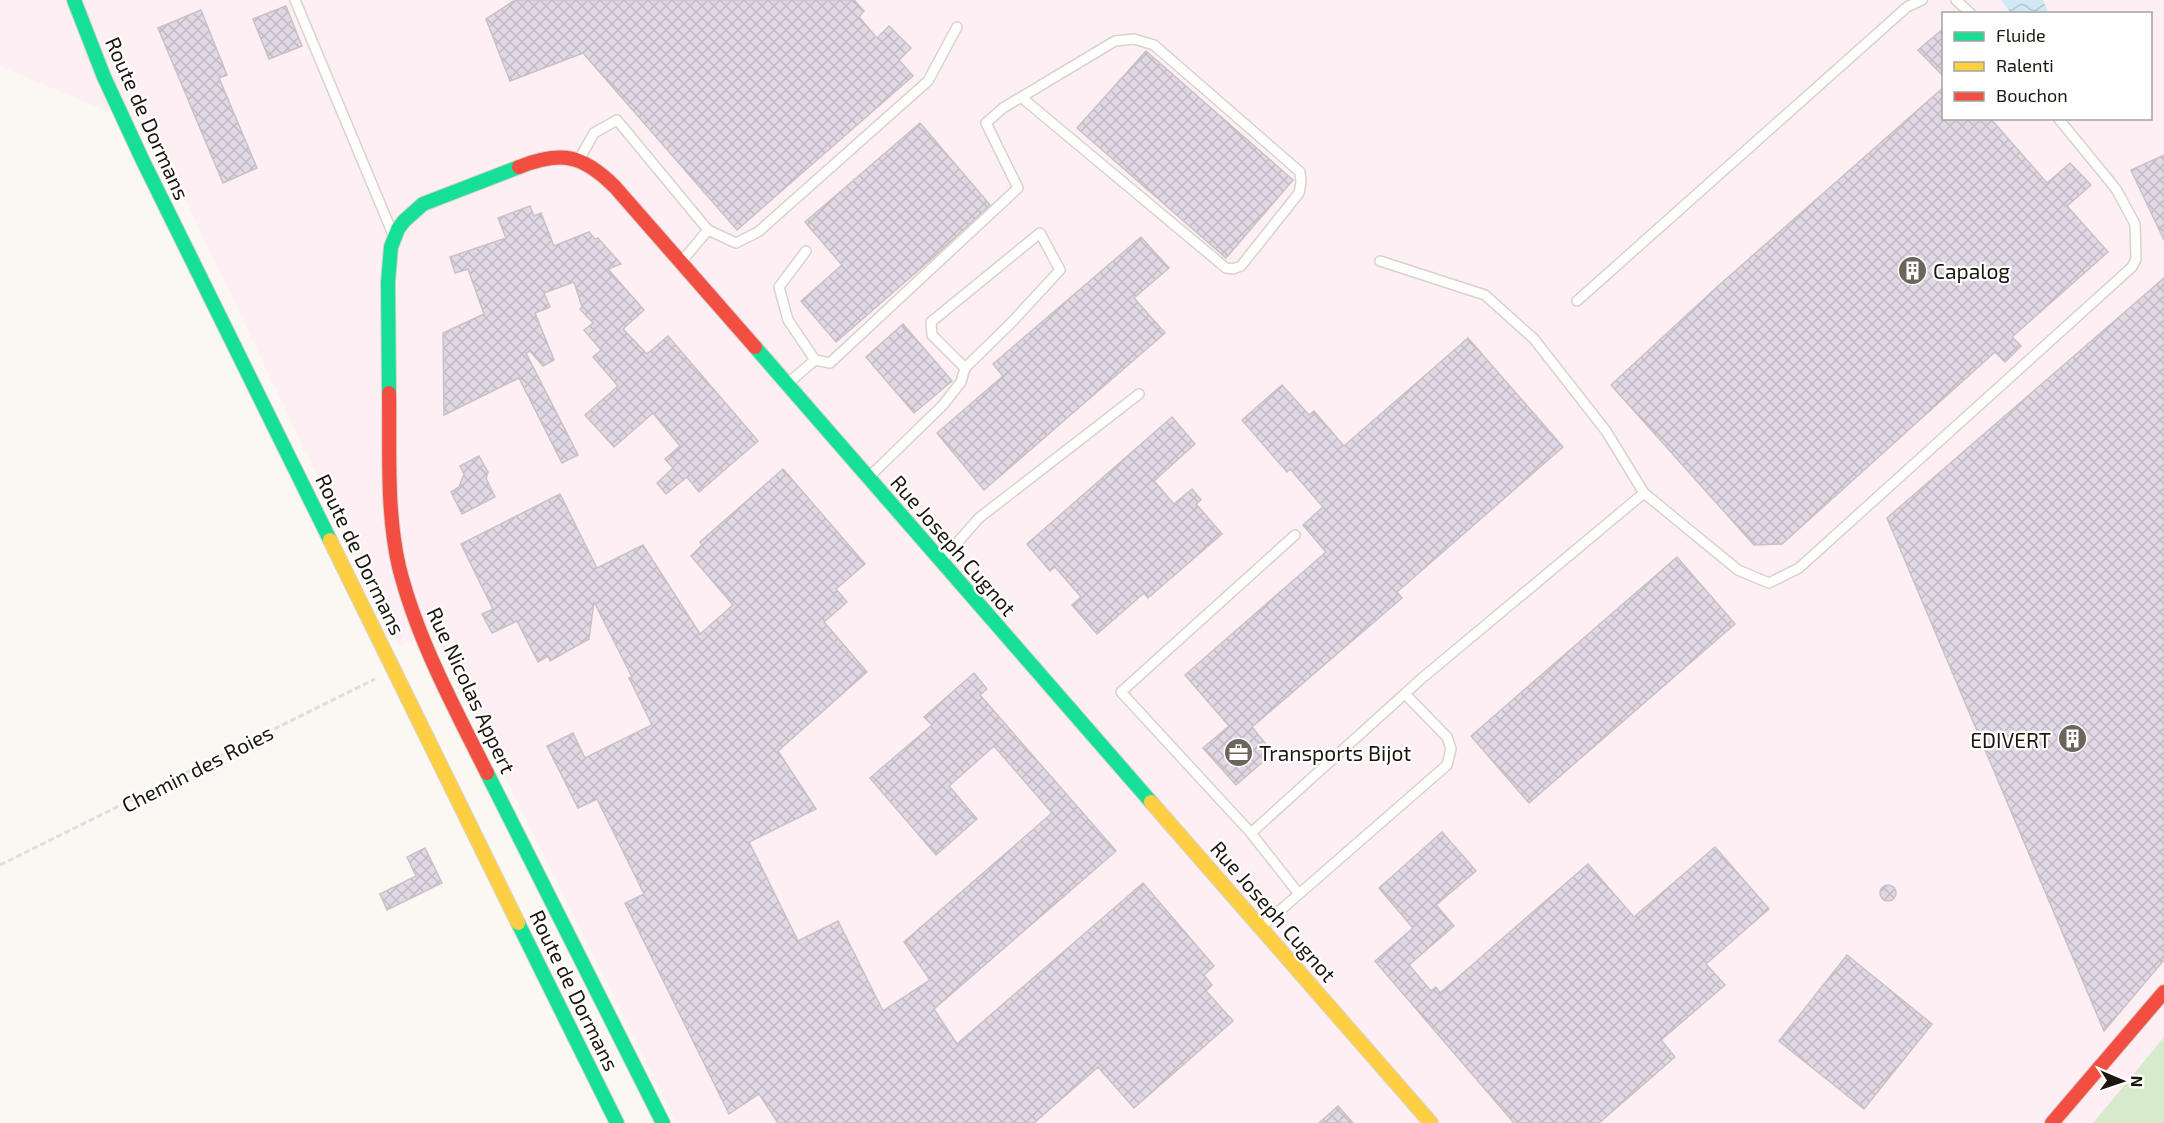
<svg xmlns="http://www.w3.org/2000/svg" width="2164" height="1123" viewBox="0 0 2164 1123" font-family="'Exo 2',sans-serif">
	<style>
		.industrial { fill: #fdeff4; fill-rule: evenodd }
		.green { fill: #d8eacc }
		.water { fill: url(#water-waves) }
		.building { fill: url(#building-cross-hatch); stroke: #c7c3c5; stroke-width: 1.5 }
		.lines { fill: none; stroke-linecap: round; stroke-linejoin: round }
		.lane-casing { stroke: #d8d3cc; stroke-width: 12 }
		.fast-casing { stroke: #d8d3cc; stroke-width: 16 }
		.slow-casing { stroke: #d8d3cc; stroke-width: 16 }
		.jam-casing { stroke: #d8d3cc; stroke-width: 16 }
		.path { stroke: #dfdedb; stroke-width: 3; stroke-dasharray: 6 3; stroke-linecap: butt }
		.lane { stroke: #fefefd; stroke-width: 9 }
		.fast { stroke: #16e098; stroke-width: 14 }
		.slow { stroke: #ffcf43; stroke-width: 14 }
		.jam { stroke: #f24e42; stroke-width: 14 }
		.labels { text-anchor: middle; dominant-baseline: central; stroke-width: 4.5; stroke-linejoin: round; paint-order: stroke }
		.street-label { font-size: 21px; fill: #1c160d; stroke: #fff }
		.poi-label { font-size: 21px; fill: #1c160d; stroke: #fff; text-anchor: start }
	</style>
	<defs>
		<pattern id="water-waves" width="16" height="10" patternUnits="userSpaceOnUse" patternTransform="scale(1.5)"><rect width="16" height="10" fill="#d0eaf5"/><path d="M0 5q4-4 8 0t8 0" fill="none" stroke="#b2c8d1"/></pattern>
		<pattern id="building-cross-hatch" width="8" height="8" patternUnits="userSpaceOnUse" patternTransform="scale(1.5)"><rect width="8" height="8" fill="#e2d8e5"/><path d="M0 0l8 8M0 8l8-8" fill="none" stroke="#c1b9c3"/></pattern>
	</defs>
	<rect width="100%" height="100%" fill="#fbf7f2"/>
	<path class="industrial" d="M0,0H2164V1037L2093,1123H676L433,631L399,647L150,125L100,108L0,66ZM1944,14H2150V118H1944Z"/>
	<path class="green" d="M2164,1037V1123H2093L2099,1116Z"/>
	<path class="water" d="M2001,0H2043L2049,13H2011Z"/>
	<g class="building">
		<path d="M515,0H854L864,11L859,17L877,38L889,26L911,48L899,60L913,76L737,230L583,53L510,81L486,19Z"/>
		<path d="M286,6L302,46L269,59L253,19Z"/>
		<path d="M201,10L227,75L219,78L257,168L223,183L158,28Z"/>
		<path d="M1944,28V77L1918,50Z"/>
		<path d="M1146,51L1293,180L1226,258L1077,128Z"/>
		<path d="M1944,87V118H1990L2047,183L2070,163L2091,185L2067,206L2108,252L2012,337L2021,346L2005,362L1995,352L1782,544L1754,545L1611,385L1717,287Z"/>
		<path d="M920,123L990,205L936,255L836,342L801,301L842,265L805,222Z"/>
		<path d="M2164,155V240L2131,170Z"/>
		<path d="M530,206L534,216L541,213L554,246L589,232L595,239L598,238L621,264L608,269L644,310L623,329L647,354L668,336L758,441L699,492L687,477L666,494L657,483L673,468L665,459L680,446L653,413L614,447L585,415L618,386L593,357L601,350L584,330L593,323L580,309L582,307L574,282L544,293L550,307L535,313L554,360L543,366L530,351L526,353L578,455L562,463L519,378L444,415L443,333L484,314L468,269L455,273L450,257L506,238L498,218Z"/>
		<path d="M1141,237L1169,268L1134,298L1165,333L984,490L937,433L1003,376L993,364Z"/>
		<path d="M2164,278V960L2104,1031L1887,518Z"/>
		<path d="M903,324L952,381L914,413L866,357Z"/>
		<path d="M1468,338L1563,447L1397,592L1402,598L1252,727L1273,753L1236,785L1203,748L1229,726L1185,675L1326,552L1303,525L1323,507L1290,469L1287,472L1242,420L1282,385L1309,415L1314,411L1344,446Z"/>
		<path d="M1172,417L1195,444L1154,481L1174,504L1192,489L1201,500L1196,504L1222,534L1148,598L1144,593L1097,634L1072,605L1081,597L1055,567L1050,571L1027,544Z"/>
		<path d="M479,456L488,472L486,478L495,497L462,514L451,492L459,487L464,474L460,466Z"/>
		<path d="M783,469L865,564L836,589L847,602L824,622L867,672L778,751L816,809L749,842L798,941L838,921L883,1011L930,980L904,942L1052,813L994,746L949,786L977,819L936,855L870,778L932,725L924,717L974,673L987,689L980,695L1116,851L934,1009L957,1044L1143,883L1214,966L1204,975L1212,985L1206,991L1233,1021L1134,1108L1098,1067L1034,1123H778L759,1094L729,1114L625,903L644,894L597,799L578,808L547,746L573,733L585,758L652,725L629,678L632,677L594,602L589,639L550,661L548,656L538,662L517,621L492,633L482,614L493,609L461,544L560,494L597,568L643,545L700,634L733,605L691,556L702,545L700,542Z"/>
		<path d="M1677,557L1735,624L1529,803L1471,736Z"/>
		<path d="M1442,832L1476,871L1436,905L1454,926L1409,965L1431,991L1436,987L1440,993L1588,864L1634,917L1715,847L1769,909L1706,964L1725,985L1661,1040L1675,1057L1599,1123H1514L1375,961L1413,928L1379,888Z"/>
		<path d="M425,848L442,883L387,910L380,894L416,876L407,857Z"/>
		<circle cx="1888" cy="893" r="8"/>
		<path d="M1847,955L1932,1024L1864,1109L1779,1041Z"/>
		<path d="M1338,1106L1353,1123H1319Z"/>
	</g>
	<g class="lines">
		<defs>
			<g id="lane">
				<path d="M295,0L392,232"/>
				<path d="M1956,0L1971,14"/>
				<path d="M580,158L594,133L617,120L708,230L682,261"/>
				<path d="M708,230L736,243L758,232L928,81L957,27"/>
				<path d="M1040,233L1060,270L1012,322L965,368L932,335L931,322Z"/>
				<path d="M806,251L779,287L788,320L815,360"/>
				<path d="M1380,261L1485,295L1534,339L1606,431L1644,493"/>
				<path d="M1577,301L1907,7L1922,0"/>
				<path d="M787,384L815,360L830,363L1018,188L986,123L1003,108L1115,41L1134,39L1154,45L1300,172L1301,182L1299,193L1241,266L1233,269L1226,268L1021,97"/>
				<path d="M870,476L943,405L961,382L965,368"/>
				<path d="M942,560L979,518L1139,394"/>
				<path d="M1251,833L1121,692L1295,535"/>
				<path d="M1299,894L1447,765L1451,749L1447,737L1405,694"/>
				<path d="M1261,927L1299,894L1251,833L1421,679L1644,493L1738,570L1769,583L1799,568L2132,267L2136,259L2135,224L2116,189L2058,118"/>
			</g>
			<g id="fast">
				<path d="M74,0L104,77L142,159L330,540"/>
				<path d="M755,347L1151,802"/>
				<path d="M389,393L388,282L391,247L398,229L404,221L423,204L519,167"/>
				<path d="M487,773L663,1123"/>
				<path d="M518,923L617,1123"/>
			</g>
			<g id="slow">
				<path d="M330,540L518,923"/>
				<path d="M1151,802L1431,1123"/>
			</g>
			<g id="jam">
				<path d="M519,167C562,150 583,155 615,187L755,347"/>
				<path d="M389,393C390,451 386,510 399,567C417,639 454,707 487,773"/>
				<path d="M2052,1123L2164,992"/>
			</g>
		</defs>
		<use href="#lane" class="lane-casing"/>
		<use href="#fast" class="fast-casing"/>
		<use href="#slow" class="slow-casing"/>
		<use href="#jam" class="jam-casing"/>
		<path class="path" d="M0,865L375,679"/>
		<use href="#lane" class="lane"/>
		<use href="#fast" class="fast"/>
		<use href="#slow" class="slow"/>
		<use href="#jam" class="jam"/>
	</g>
	<defs>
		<symbol id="building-disc" viewBox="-11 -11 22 22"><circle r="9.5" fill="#6a655d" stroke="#fff"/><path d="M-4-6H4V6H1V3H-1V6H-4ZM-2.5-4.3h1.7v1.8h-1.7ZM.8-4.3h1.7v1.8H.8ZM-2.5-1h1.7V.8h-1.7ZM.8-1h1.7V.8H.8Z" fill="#fff"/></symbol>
		<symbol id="office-disc" viewBox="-11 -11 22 22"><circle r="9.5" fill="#6a655d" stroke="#fff"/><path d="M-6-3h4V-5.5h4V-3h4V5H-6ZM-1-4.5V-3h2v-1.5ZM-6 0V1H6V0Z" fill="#fff"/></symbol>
	</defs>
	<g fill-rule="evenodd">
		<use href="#building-disc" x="1896" y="254" width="33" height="33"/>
		<use href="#building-disc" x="2056" y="722" width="33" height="33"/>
		<use href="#office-disc" x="1222" y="736" width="33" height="33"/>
	</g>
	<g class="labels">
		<g class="street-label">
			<text transform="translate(148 118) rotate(66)">Route de Dormans</text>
			<text transform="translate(954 545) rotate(49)">Rue Joseph Cugnot</text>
			<text transform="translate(361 554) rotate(64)">Route de Dormans</text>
			<text transform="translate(472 690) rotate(65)">Rue Nicolas Appert</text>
			<text transform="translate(197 768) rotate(-27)">Chemin des Roies</text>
			<text transform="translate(1274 911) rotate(49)">Rue Joseph Cugnot</text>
			<text transform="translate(575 990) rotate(64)">Route de Dormans</text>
		</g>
		<g class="poi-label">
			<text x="1933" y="270">Capalog</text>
			<text x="2051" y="739" text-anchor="end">EDIVERT</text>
			<text x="1259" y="752">Transports Bijot</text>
		</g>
	</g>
	<rect x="1942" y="12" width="210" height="108" fill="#ffffff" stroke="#a4a29e" stroke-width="1.5"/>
	<rect x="1954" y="32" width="30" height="9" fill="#16e098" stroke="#a4a29e" stroke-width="1.5"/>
	<text x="1996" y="42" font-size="18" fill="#1c160d">Fluide</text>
	<rect x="1954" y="62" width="30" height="9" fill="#ffcf43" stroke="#a4a29e" stroke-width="1.5"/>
	<text x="1996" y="72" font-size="18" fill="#1c160d">Ralenti</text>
	<rect x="1954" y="92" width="30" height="9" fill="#f24e42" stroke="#a4a29e" stroke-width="1.5"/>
	<text x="1996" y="102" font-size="18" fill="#1c160d">Bouchon</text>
	<g transform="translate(2122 1081) rotate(92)" stroke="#ffffff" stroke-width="4.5" paint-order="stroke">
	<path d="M0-4.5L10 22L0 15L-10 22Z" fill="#1c160d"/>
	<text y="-9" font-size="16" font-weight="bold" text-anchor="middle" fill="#1c160d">N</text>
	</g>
</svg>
